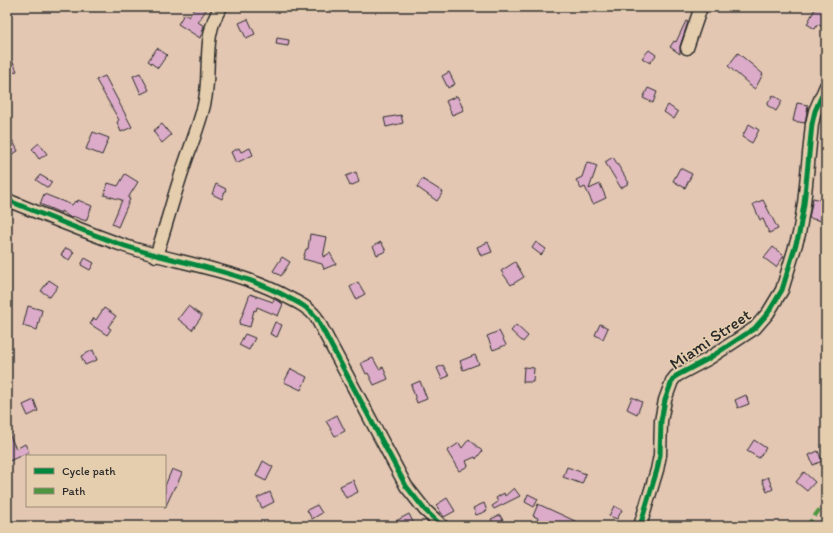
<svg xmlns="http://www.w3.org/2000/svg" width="833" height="533" viewBox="0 0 833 533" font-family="Itim,sans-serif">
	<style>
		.building { fill: #dcabc9; stroke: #2b2b2b }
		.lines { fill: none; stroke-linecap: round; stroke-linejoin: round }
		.minor-casing { stroke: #2b2b2b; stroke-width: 15 }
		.minor { stroke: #e5ceae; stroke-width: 12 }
		.quiet { stroke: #4d9640; stroke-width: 4; stroke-dasharray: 8 4; stroke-linecap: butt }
		.cycleway-casing { stroke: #e5ceae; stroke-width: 8 }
		.cycleway { stroke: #00873e; stroke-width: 5 }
		.labels { text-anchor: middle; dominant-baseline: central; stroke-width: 3; stroke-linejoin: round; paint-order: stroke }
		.street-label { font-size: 17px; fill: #2b2b2b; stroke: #e5ceae }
	</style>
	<rect width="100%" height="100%" fill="#e3c7b3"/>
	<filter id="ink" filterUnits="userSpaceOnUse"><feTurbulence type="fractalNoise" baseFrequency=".025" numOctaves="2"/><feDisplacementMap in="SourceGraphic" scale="8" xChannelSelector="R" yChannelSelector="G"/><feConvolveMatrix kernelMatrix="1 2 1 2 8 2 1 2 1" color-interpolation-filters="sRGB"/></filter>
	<g filter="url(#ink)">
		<g class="building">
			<path d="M195,7H208L198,22L204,26L200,38L178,24L184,14L189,17Z"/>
			<path d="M816,7H826V30L818,24L815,29L807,24Z"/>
			<path d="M248,19L255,34L246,38L239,23Z"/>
			<path d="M686,21L688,22L680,46V54L670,47L674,41L676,42Z"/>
			<path d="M277,38L289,40L288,46L276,44Z"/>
			<path d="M157,48L167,55L158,68L148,61Z"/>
			<path d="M649,50L656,55L650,63L642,58Z"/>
			<path d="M738,53L763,74L755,89L749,85V84L728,66Z"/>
			<path d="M13,62L17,71L7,75V65Z"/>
			<path d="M449,72L455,84L448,88L442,76Z"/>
			<path d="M140,73L149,90L141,94L133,76Z"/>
			<path d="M105,76L132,127L121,132L117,122L119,120L96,80Z"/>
			<path d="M648,88L657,92L653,103L643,98Z"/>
			<path d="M773,95L782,101L776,111L767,105Z"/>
			<path d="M457,96L464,110L452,115L446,101Z"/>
			<path d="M797,103L808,105L805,123L793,121Z"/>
			<path d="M668,105L678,112L674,119L664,112Z"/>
			<path d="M401,115L403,123L386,127L384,118Z"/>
			<path d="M162,124L171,135L162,143L153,131Z"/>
			<path d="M749,124L759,130L752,143L742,137Z"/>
			<path d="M93,132L109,138L102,155L86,149Z"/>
			<path d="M13,141L18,151L7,157V144Z"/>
			<path d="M39,143L47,154L39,159L32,149Z"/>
			<path d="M239,148L241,152L250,148L253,155L236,163L231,152Z"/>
			<path d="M613,157L629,183L621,188L605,162Z"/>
			<path d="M587,162L597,166L589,189L600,184L606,198L593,204L585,187L581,189L576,180L582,177Z"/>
			<path d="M680,168L692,174L685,188L673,181Z"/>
			<path d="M356,172L359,182L350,186L346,176Z"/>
			<path d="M125,174L138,182L128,198L130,199L118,227L112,224L122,200L104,195L108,183L118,186Z"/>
			<path d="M40,175L52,182L48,188L36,180Z"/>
			<path d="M422,179L443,192L437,201L417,187Z"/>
			<path d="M216,184L226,189L222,199L212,194Z"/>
			<path d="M44,194L72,205L75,201L77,203L78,200L92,206L86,221L72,216L71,218L61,211V213L40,204Z"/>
			<path d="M813,198L826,201V222L809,218Z"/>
			<path d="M763,200L778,229L769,233L763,219L760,220L753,204Z"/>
			<path d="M310,234L327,237L323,257L330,253L336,264L324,269L322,264L303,259L306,249H308Z"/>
			<path d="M381,242L386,251L377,255L373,246Z"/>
			<path d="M488,242L492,252L481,256L477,247Z"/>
			<path d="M536,242L546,249L541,255L532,248Z"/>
			<path d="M773,247L784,256L776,267L764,258Z"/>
			<path d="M66,248L74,252L69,260L61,255Z"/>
			<path d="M282,257L290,262L281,276L273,271Z"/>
			<path d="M85,258L94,263L90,270L81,265Z"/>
			<path d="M515,262L524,277L511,285L501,271Z"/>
			<path d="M49,280L58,286L50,297L41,291Z"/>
			<path d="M358,282L365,294L356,299L350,287Z"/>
			<path d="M250,294L273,302L274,299L283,304L278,316L257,307L256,311L254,310L250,327L239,324Z"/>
			<path d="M28,306L42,310L37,330L23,326Z"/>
			<path d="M188,306L202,316L192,330L178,319Z"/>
			<path d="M104,308L116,316L108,327L111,329L107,335L90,324L94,318L96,320Z"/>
			<path d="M275,322L282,325L277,337L270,334Z"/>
			<path d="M600,324L608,328L603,339L595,335Z"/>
			<path d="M516,325L528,336L523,342L511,331Z"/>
			<path d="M499,331L506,345L493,350L487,336Z"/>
			<path d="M245,334L255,338L249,350L239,345Z"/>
			<path d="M93,350L97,360L85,365L81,356Z"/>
			<path d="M475,355L479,364L463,370L460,361Z"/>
			<path d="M373,358L379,369L383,367L388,379L374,385L368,373L366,374L361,363Z"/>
			<path d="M443,365L449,376L442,379L437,368Z"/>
			<path d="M524,367L534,368L533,382H523Z"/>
			<path d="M291,369L307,377L301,390L284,382Z"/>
			<path d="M420,381L427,399L417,403L411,385Z"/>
			<path d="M746,395L749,404L738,408L735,400Z"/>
			<path d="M632,397L642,402L637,414L627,409Z"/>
			<path d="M34,400L38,411L28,416L23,405Z"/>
			<path d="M337,415L345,431L335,436L326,421Z"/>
			<path d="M7,429L16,449L25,444L29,452L7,462Z"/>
			<path d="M469,439L482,451L476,459L475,457L466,461L468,466L459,471L447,451L459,443L462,448Z"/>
			<path d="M754,440L766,448L759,458L747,451Z"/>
			<path d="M818,451L822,461L813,465L809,455Z"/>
			<path d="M263,461L273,467L266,481L256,476Z"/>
			<path d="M567,467L586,474L582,484L563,477Z"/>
			<path d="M172,469L182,473L176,487L175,486L165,508V486Z"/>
			<path d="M804,472L815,482L807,491L796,482Z"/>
			<path d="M768,477L773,489L767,492L762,480Z"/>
			<path d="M353,480L358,492L346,498L340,486Z"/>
			<path d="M514,488L520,496L494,509L492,506L498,502L496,498L504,493L505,496Z"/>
			<path d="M270,492L274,502L262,508L257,498Z"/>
			<path d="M528,494L538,499L534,507L525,502Z"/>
			<path d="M447,498L455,511L444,517L436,505Z"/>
			<path d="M484,503L487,511L476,515L473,508Z"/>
			<path d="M538,504L586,526H536L538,518L533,516Z"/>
			<path d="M317,505L322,513L312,519L307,510Z"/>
			<path d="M614,506L622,510L617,519L609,516Z"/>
			<path d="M409,514L414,524L410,526H399L396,521Z"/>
			<path d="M500,515L506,526H494L491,519Z"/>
		</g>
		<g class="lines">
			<defs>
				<g id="minor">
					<path d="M687,48L701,7"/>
					<path d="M7,200C46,216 85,232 125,246C180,264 239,270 289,298C299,303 309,308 316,317L406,486L425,510L442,526"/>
					<path d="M156,256C166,226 174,195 184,166C191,145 199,126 204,105C212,73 201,36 221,7"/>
					<path d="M640,526L657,470L660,455L661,421L665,400L672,381L676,376L708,359L755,328L768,313L782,290L799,234L804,204L812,124L815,111L826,86"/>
				</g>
			</defs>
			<use href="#minor" class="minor-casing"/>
			<use href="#minor" class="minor"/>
			<path class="quiet" d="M807,526L826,501"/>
			<defs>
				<g id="cycleway">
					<path d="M7,200C46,216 85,232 125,246C180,264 239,270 289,298C299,303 309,308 316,317L406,486L425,510L442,526"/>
					<path d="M640,526L657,470L660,455L661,421L665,400L672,381L676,376L708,359L755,328L768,313L782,290L799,234L804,204L812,124L815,111L826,86"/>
				</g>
			</defs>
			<use href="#cycleway" class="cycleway-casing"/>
			<use href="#cycleway" class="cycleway"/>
		</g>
	</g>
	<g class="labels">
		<g class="street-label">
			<text transform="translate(710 339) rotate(-34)">Miami Street</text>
		</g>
	</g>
	<rect width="833" height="533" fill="none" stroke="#e5ceae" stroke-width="24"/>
	<rect x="12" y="12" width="809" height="509" fill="none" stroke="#2b2b2b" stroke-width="1.5" filter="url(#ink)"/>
	<rect x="26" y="455" width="140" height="52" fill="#e5ceae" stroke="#9b8d7a"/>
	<rect x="34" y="468" width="20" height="6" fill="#00873e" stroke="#9b8d7a"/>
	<text x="62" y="475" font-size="12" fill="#2b2b2b">Cycle path</text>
	<rect x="34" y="488" width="20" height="6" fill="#4d9640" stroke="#9b8d7a"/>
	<text x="62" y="495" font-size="12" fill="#2b2b2b">Path</text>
</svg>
